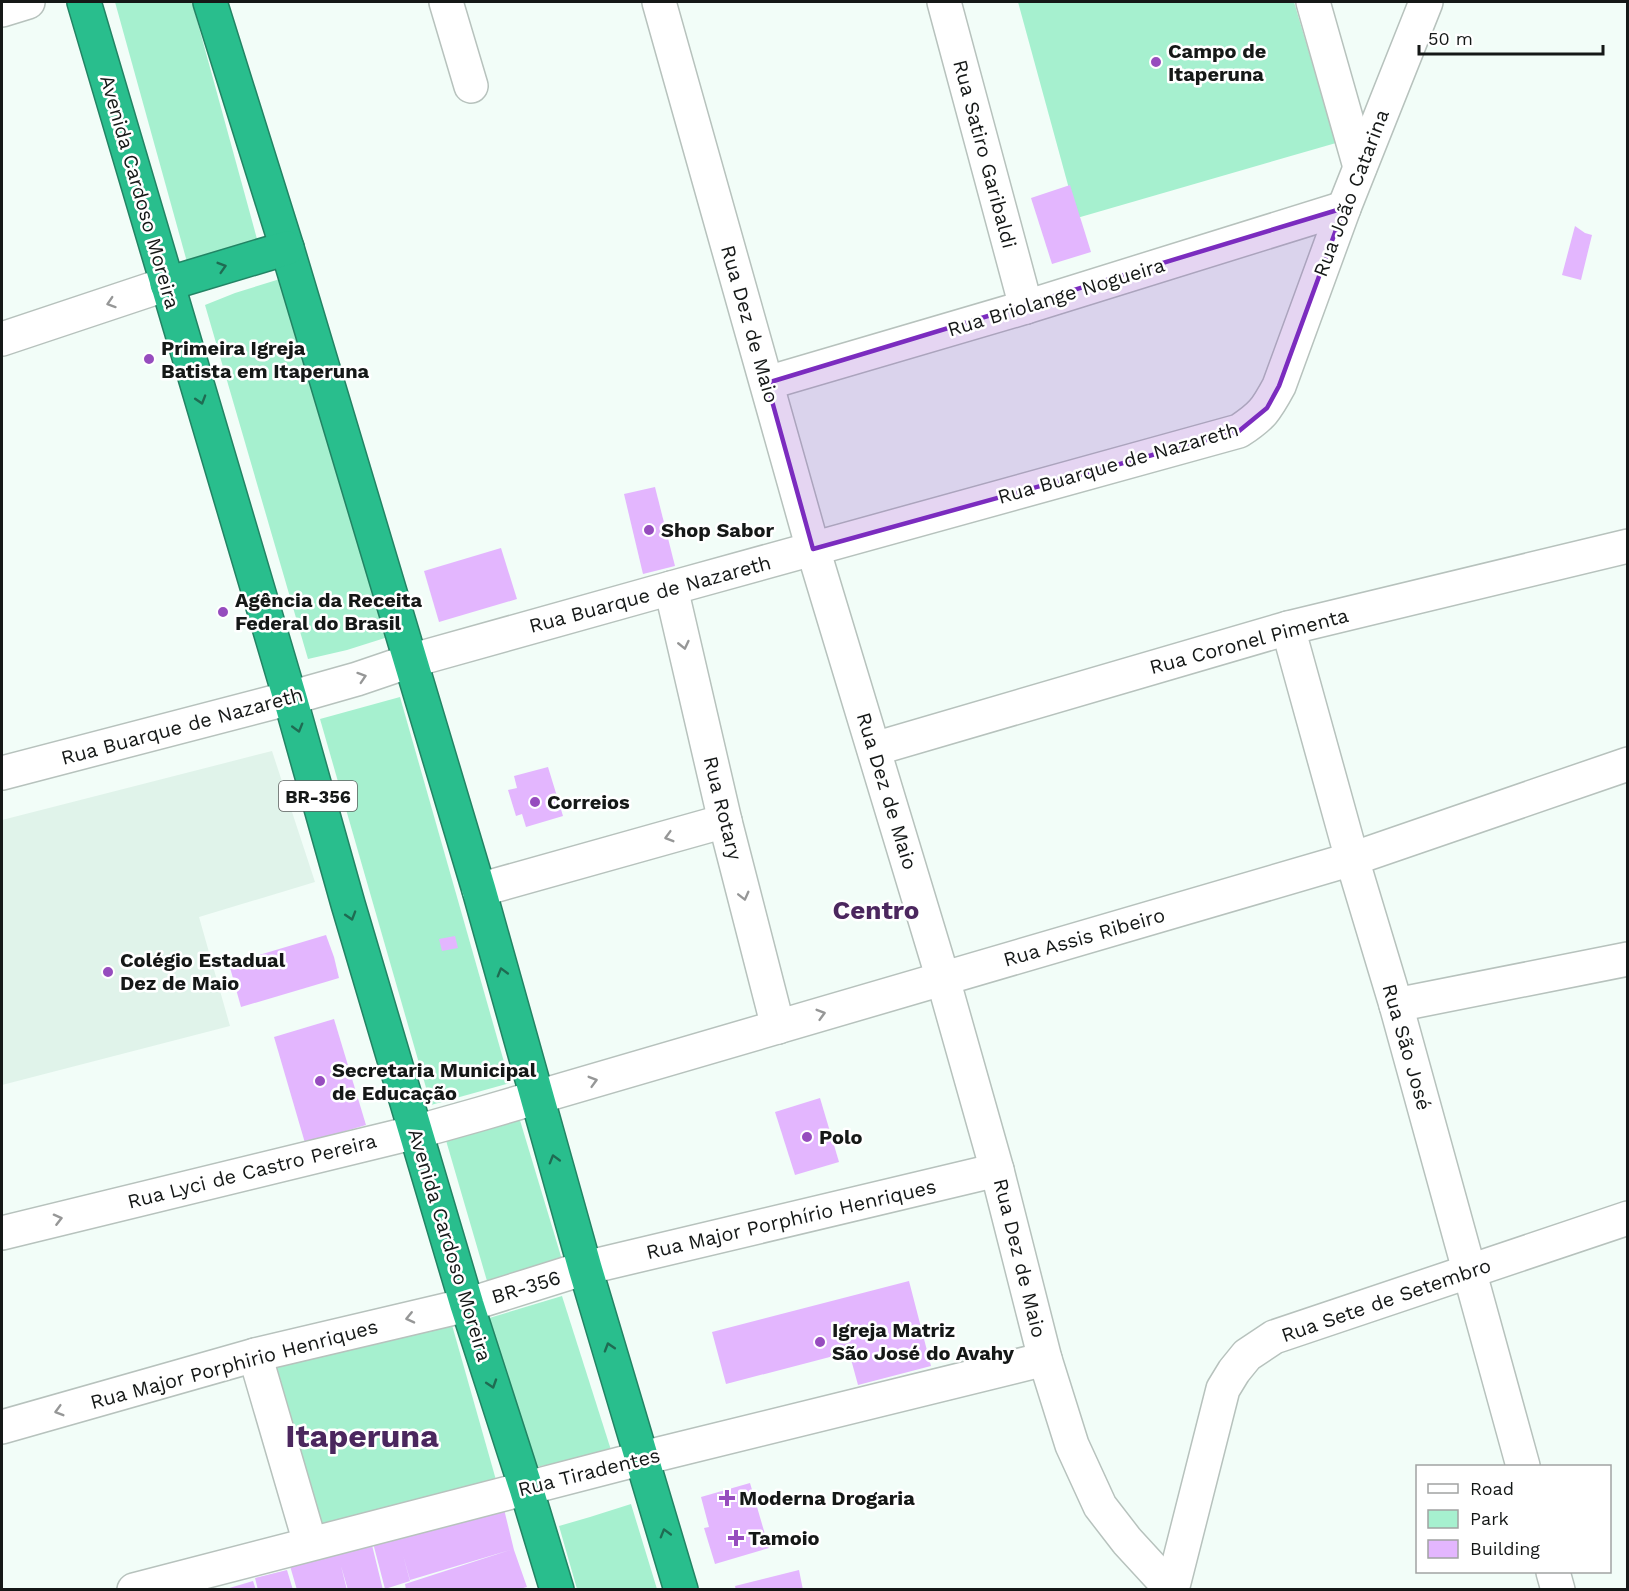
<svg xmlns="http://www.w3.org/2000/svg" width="1629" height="1591" viewBox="0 0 1629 1591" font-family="'Work Sans',sans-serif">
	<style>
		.built { fill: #e0f3ea }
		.green { fill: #a6f0cf }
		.building { fill: #e3b6fe }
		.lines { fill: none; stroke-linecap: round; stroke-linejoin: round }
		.minor-casing { stroke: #b7c2bd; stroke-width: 36 }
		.highway-casing { stroke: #228464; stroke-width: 36 }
		.minor { stroke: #fff; stroke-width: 33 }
		.highway { stroke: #29be8d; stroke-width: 33 }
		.oneway { stroke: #1f6b52 }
		.oneway2 { stroke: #969797 }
		.marked { fill: #7b2cbf; fill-opacity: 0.2; stroke: #7b2cbf; stroke-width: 4.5; stroke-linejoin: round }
		.poi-dot { fill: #964cbe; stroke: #fff; stroke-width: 2 }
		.labels { text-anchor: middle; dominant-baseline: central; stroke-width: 5; stroke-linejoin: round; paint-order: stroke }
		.shield { fill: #fff; stroke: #5b5d5d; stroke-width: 1.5 }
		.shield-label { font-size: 18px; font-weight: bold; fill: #151817 }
		.poi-label { font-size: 20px; font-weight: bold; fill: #151817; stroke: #fff; text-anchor: start }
		.street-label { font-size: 20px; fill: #151817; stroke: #fff }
		.district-label { font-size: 26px; font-weight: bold; fill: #4b275e; stroke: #fff }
		.town-label { font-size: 32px; font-weight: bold; fill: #4b275e; stroke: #fff }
	</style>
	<rect width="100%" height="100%" fill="#f2fdf8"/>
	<path class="built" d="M272,751L315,882L199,917L230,1026L2,1085V820Z"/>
	<g class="green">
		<path d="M115,2H192L257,239L187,262Z"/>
		<path d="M1018,2H1294L1336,143L1077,218Z"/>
		<path d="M280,279L388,637L347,650L308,659L205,305L235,293Z"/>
		<path d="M400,697L510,1083L431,1105L320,719Z"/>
		<path d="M519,1117L563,1263L526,1273L487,1281L445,1137Z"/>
		<path d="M562,1296L611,1450L570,1461L535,1467L486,1319Z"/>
		<path d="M450,1318L498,1487L319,1537L271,1368Z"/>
		<path d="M631,1504L657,1589H577L559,1526L590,1517Z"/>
	</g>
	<g class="building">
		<path d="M1070,185L1091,252L1052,264L1031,198Z"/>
		<path d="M1575,226L1585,233L1592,235L1581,280L1562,275Z"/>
		<path d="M655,487L675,566L643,574L624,494Z"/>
		<path d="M501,548L517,599L439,622L424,571Z"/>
		<path d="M548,767L563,816L526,827L522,814L516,816L508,790L517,788L514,776Z"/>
		<path d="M326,935L334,957L339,978L241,1007L229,964Z"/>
		<path d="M455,936L458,948L442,951L439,939Z"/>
		<path d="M334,1019L366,1125L305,1143L274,1037Z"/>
		<path d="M820,1098L839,1162L795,1175L775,1112Z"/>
		<path d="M909,1281L931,1366L858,1385L849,1352L726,1384L712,1332Z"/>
		<path d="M750,1483L769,1548L715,1564L704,1528L709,1527L701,1497Z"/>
		<path d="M503,1505L514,1550L527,1587L516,1590H406L405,1584L510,1550L410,1580L403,1555L410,1581L385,1589L373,1543Z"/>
		<path d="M372,1545L383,1590H348L341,1566L347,1590H297L290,1566Z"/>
		<path d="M287,1570L293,1590H258L255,1578Z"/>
		<path d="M799,1570L803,1590H736L735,1586Z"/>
		<path d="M253,1581L256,1590H226V1589Z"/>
	</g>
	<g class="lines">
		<defs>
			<g id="minor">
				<path d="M446,2L471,86"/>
				<path d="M659,2L813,549L943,979L997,1170L1045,1359L1072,1445L1100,1506L1127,1541L1172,1590"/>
				<path d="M944,2L1026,307"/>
				<path d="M1313,2L1360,167"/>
				<path d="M2,10L28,2"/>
				<path d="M2,339L167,284"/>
				<path d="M767,383L1026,307L1344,208"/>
				<path d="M671,588L725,821L778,1027"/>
				<path d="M1288,628L1352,859L1396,1005L1523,1466"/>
				<path d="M874,749L1288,628L1628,546"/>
				<path d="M2,773L290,698L357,679L410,661L671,588L1239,431C1262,416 1266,410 1279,386L1344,208L1426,2"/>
				<path d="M479,890L725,821"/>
				<path d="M1396,1005L1628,959"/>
				<path d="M2,1233L416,1132L480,1114L1352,859L1628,764"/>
				<path d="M255,1355L310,1543"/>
				<path d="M2,1427L255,1355L467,1305L585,1268L997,1170"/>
				<path d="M1553,1572L1558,1590"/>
				<path d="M134,1590L643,1458L1045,1359"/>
				<path d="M1172,1590L1223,1389L1234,1371L1247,1355L1274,1337L1628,1218"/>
			</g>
			<g id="highway">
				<path d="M84,2L290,698L348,904L467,1305L526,1488L557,1590"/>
				<path d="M210,2L287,248L479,890L585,1268L681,1590"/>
				<path d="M167,284L287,248"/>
			</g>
		</defs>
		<use href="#minor" class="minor-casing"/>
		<use href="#highway" class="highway-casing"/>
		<use href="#minor" class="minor"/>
		<use href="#highway" class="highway"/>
	</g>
	<defs><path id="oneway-chevron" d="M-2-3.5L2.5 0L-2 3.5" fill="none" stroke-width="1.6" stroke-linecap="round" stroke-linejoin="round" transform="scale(1.5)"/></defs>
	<g class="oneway">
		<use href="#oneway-chevron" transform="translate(222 267) rotate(-17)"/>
		<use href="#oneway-chevron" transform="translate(201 400) rotate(73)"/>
		<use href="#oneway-chevron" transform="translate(298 728) rotate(74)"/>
		<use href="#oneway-chevron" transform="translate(351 916) rotate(73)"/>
		<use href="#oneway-chevron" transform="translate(502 972) rotate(-106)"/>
		<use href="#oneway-chevron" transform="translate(554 1159) rotate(-106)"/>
		<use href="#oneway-chevron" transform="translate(609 1347) rotate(-107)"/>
		<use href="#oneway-chevron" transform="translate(492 1384) rotate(72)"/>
		<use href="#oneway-chevron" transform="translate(665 1533) rotate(-106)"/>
	</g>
	<g class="oneway2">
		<use href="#oneway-chevron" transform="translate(111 303) rotate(162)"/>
		<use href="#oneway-chevron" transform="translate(684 645) rotate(77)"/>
		<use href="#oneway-chevron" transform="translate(362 677) rotate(-18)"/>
		<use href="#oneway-chevron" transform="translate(669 837) rotate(164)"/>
		<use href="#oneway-chevron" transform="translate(744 896) rotate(76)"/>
		<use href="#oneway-chevron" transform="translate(821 1014) rotate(-16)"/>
		<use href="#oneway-chevron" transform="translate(593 1081) rotate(-16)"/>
		<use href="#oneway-chevron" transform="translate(58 1219) rotate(-14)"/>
		<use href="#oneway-chevron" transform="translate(410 1318) rotate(167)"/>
		<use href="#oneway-chevron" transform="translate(59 1411) rotate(164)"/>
	</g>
	<path class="marked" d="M1344,208L1279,386L1267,408L1239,431L813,549L767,383Z"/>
	<g class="poi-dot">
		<circle cx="1156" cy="62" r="6"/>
		<circle cx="149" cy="359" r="6"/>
		<circle cx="649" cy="530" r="6"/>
		<circle cx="223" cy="612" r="6"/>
		<circle cx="535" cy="802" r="6"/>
		<circle cx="108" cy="972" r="6"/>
		<circle cx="320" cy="1081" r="6"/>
		<circle cx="807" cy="1137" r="6"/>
		<circle cx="820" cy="1342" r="6"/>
		<path d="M724 1489h6v6h6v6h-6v6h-6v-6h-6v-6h6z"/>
		<path d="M733 1529h6v6h6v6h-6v6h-6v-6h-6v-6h6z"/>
	</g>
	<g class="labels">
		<rect class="shield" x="279" y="781" width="78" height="30" rx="4.5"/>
		<g class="shield-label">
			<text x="318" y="796">BR-356</text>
		</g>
		<g class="poi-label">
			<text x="1168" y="51">Campo de<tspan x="1168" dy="23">Itaperuna</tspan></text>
			<text x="161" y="348">Primeira Igreja<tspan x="161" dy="23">Batista em Itaperuna</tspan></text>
			<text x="661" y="530">Shop Sabor</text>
			<text x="235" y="600">Agência da Receita<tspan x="235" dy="23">Federal do Brasil</tspan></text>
			<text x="547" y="802">Correios</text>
			<text x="120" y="960">Colégio Estadual<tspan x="120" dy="23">Dez de Maio</tspan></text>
			<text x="332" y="1070">Secretaria Municipal<tspan x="332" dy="23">de Educação</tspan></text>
			<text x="819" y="1137">Polo</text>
			<text x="832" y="1330">Igreja Matriz<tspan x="832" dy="23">São José do Avahy</tspan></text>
			<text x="739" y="1498">Moderna Drogaria</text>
			<text x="748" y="1538">Tamoio</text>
		</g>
		<g class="street-label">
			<text transform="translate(985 154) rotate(75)">Rua Satiro Garibaldi</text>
			<text transform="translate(140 192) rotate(74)">Avenida Cardoso Moreira</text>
			<text transform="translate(1351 193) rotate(-69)">Rua João Catarina</text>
			<text transform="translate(1056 297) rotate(-17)">Rua Briolange Nogueira</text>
			<text transform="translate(750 324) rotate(74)">Rua Dez de Maio</text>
			<text transform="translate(1118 463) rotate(-16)">Rua Buarque de Nazareth</text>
			<text transform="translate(650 594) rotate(-15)">Rua Buarque de Nazareth</text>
			<text transform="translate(1249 641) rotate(-15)">Rua Coronel Pimenta</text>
			<text transform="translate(182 726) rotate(-15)">Rua Buarque de Nazareth</text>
			<text transform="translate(887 791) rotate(73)">Rua Dez de Maio</text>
			<text transform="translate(723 808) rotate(76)">Rua Rotary</text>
			<text transform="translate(1084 937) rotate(-16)">Rua Assis Ribeiro</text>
			<text transform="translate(1407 1047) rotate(74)">Rua São José</text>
			<text transform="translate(252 1171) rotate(-14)">Rua Lyci de Castro Pereira</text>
			<text transform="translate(791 1219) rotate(-13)">Rua Major Porphírio Henriques</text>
			<text transform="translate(450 1245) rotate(73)">Avenida Cardoso Moreira</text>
			<text transform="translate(1020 1258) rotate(76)">Rua Dez de Maio</text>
			<text transform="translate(526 1287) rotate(-17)">BR-356</text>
			<text transform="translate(1386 1300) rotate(-19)">Rua Sete de Setembro</text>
			<text transform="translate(234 1364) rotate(-15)">Rua Major Porphirio Henriques</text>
			<text transform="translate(589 1472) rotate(-14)">Rua Tiradentes</text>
		</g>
		<g class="district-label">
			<text x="876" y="910">Centro</text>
		</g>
		<g class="town-label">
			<text x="362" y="1436">Itaperuna</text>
		</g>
	</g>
	<rect width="1629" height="1591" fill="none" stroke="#151817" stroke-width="6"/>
	<rect x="1416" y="1465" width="195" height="108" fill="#ffffff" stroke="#a1a3a2" stroke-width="1.5"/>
	<rect x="1428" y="1484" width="30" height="9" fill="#ffffff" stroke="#a1a3a2" stroke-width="1.5"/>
	<text x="1470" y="1495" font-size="18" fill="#151817">Road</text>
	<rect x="1428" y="1510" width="30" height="18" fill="#a6f0cf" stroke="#a1a3a2" stroke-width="1.5"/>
	<text x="1470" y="1525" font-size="18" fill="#151817">Park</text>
	<rect x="1428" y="1540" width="30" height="18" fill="#e3b6fe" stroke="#a1a3a2" stroke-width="1.5"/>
	<text x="1470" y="1555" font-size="18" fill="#151817">Building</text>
	<path d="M1419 45v9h184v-9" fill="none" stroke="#151817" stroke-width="3"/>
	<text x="1428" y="45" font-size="18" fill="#151817" stroke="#ffffff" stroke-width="4.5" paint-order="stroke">50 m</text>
</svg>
